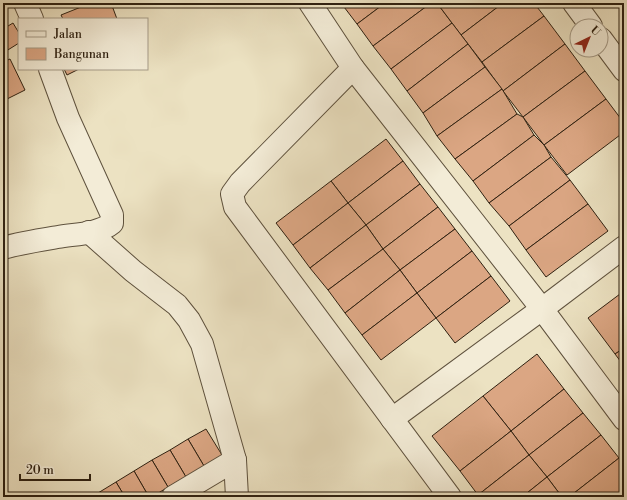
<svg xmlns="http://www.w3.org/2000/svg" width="627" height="500" viewBox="0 0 627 500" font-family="'Libre Bodoni',serif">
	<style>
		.building { fill: #dba683; stroke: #2f2111 }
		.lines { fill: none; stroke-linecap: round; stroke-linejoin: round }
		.minor-casing { stroke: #5e513d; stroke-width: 24 }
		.minor { stroke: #f3ecd7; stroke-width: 22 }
	</style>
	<rect width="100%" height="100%" fill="#ece2c2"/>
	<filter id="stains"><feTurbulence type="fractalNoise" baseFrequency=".005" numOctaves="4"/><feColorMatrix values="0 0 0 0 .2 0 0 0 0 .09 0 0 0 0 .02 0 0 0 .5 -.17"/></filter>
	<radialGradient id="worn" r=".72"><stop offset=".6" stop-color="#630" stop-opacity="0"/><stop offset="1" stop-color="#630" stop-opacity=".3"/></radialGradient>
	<g class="building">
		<path d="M91,3H111L117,19H63L61,15Z"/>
		<path d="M341,3H385L357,24Z"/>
		<path d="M385,3H431L373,46L357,24Z"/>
		<path d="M431,3H437L452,23L391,69L373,46Z"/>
		<path d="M445,3H503L461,35L440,7Z"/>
		<path d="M503,3H534L544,16L482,62L461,35Z"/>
		<path d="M544,16L565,44L503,91L482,62Z"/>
		<path d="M13,23L19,33V43L3,53V29Z"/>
		<path d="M452,23L468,44L407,91L391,69Z"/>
		<path d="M468,44L485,67L423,113L407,91Z"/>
		<path d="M565,44L585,71L523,117L503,91Z"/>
		<path d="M10,59L25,90L3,101V62Z"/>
		<path d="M485,67L502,89L437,136L423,113Z"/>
		<path d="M64,69H79L67,75Z"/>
		<path d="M585,71L606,99L544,145L523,117Z"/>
		<path d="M502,89L517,114L455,159L437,136Z"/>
		<path d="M606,99L624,123V132L567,175L544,145Z"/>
		<path d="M517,114L523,117L534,135L473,181L455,159Z"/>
		<path d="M534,135L544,145L551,157L489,203L473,181Z"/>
		<path d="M386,139L403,161L348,203L331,181Z"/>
		<path d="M551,157L570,180L509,226L489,203Z"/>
		<path d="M403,161L420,184L366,225L348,203Z"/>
		<path d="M570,180L588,204L526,250L509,226Z"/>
		<path d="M331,181L348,203L293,245L276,223Z"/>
		<path d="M420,184L438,207L383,249L366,225Z"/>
		<path d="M348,203L366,225L310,268L293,245Z"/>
		<path d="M588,204L608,231L546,277L526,250Z"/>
		<path d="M438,207L455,229L400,270L383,249Z"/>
		<path d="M366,225L383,249L328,290L310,268Z"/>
		<path d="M455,229L472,251L417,293L400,270Z"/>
		<path d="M383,249L400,270L345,313L328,290Z"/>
		<path d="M472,251L491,276L436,318L417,293Z"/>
		<path d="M400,270L417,293L362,335L345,313Z"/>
		<path d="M491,276L510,301L455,343L436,318Z"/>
		<path d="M624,291V348L615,354L588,318Z"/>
		<path d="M417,293L436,318L381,360L362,335Z"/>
		<path d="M624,348V366L615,354Z"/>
		<path d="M537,354L564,389L511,431L483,396Z"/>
		<path d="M564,389L583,413L529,455L511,431Z"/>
		<path d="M483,396L511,431L460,471L432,436Z"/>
		<path d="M583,413L601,435L547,477L529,455Z"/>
		<path d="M206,429L222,455L204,466L188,439Z"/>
		<path d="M511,431L529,455L478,495L460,471Z"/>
		<path d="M601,435L619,458L569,497H562L547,477Z"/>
		<path d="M188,439L204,466L186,477L170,450Z"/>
		<path d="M170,450L186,477L168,487L152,460Z"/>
		<path d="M529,455L547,477L522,497H480L478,495Z"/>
		<path d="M619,458L624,465V489L614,497H569Z"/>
		<path d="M152,460L168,487L152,497H149L134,471Z"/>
		<path d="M134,471L149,497H125L116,482Z"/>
		<path d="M547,477L562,497H522Z"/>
		<path d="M116,482L125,497H100L98,493Z"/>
		<path d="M624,489V497H614Z"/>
	</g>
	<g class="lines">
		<defs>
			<g id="minor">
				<path d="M25,3L32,19"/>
				<path d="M310,3L353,68L542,309L624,419"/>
				<path d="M574,3L591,26"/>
				<path d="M601,39L624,70"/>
				<path d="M353,68L240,183L232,194L235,207L450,497"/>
				<path d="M89,232L133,271L177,305L189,320L202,344L235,460L237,497"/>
				<path d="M3,248C21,243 40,240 58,237C75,234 99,234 112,223V215L68,118L50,69"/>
				<path d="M392,419L542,309L624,247"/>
				<path d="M173,497L235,460"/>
			</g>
		</defs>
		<use href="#minor" class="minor-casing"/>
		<use href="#minor" class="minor"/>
	</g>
	<rect width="627" height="500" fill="none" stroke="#ece2c2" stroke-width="16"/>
	<rect x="4" y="4" width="619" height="492" fill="none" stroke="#2f2111" stroke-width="2"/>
	<rect x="8" y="8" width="611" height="484" fill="none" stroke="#2f2111"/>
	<rect x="18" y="18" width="130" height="52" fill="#f3ecd7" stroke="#a59b88"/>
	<rect x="26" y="31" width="20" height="6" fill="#f3ecd7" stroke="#a59b88"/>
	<text x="54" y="38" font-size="12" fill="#2f2111">Jalan</text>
	<rect x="26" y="48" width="20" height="12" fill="#dba683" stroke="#a59b88"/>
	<text x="54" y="58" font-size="12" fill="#2f2111">Bangunan</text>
	<g transform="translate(589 38) rotate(43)"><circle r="19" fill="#f3ecd7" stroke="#a59b88"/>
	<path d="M0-3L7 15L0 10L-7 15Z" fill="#8f2418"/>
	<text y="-6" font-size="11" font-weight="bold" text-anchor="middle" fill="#2f2111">U</text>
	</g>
	<path d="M20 474v6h70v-6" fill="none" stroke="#2f2111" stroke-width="2"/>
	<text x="26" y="474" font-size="12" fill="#2f2111" stroke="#f3ecd7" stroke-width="3" paint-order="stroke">20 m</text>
	<rect width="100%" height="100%" filter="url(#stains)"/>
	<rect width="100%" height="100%" fill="url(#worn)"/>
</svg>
